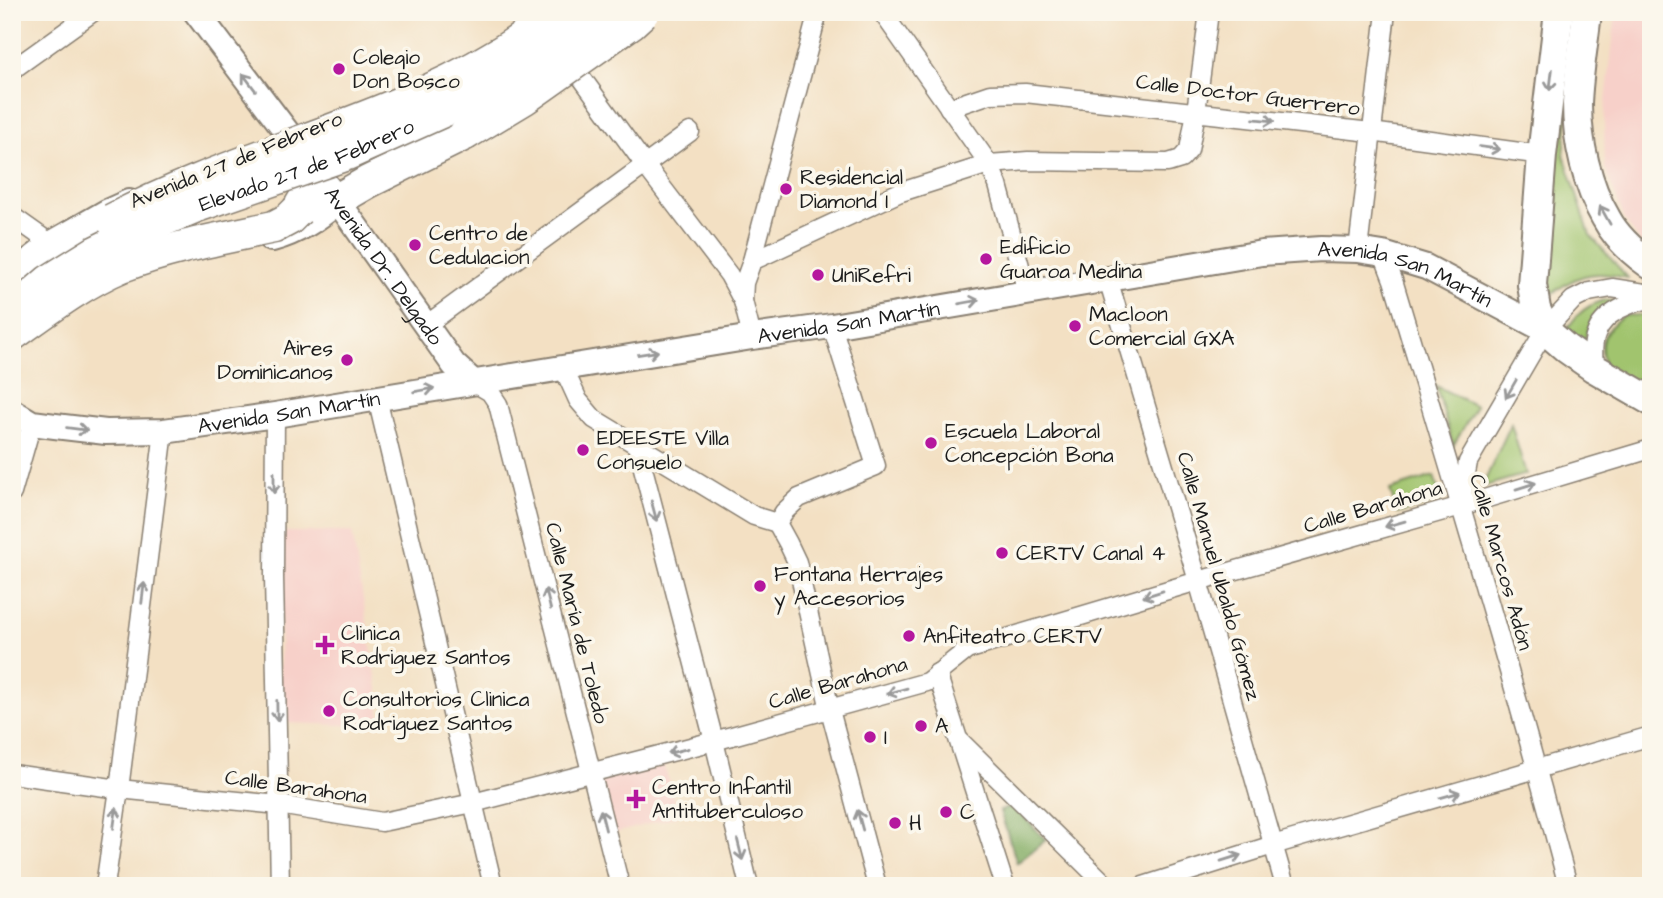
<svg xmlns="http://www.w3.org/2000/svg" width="1663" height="898" viewBox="0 0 1663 898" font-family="'Architects Daughter',sans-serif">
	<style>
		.built { fill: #f7d0c9 }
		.green { fill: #a1c46e; stroke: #5e7045; stroke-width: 2 }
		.forest { fill: #80aa61; stroke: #4e633e; stroke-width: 2 }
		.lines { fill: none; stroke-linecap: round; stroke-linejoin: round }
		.street-casing { stroke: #887e70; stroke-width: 21 }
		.secondary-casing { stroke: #887e70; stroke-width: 28 }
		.primary-casing { stroke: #887e70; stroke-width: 32 }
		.highway-casing { stroke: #887e70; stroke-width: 35 }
		.street { stroke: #fff; stroke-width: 18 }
		.secondary { stroke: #fff; stroke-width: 24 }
		.primary { stroke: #fff; stroke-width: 28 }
		.highway { stroke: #fff; stroke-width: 32 }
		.highway-bridge-casing { stroke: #887e70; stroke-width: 35; stroke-linecap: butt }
		.highway-bridge { stroke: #fff; stroke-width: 32 }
		.oneway { stroke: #999 }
		.poi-dot { fill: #b5179e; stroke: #fbf7ec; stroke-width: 2.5 }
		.labels { text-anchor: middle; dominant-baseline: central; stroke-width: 7; stroke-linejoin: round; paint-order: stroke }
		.poi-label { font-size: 21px; fill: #1c1c1c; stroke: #fbf7ec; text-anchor: start }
		.street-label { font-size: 21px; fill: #1c1c1c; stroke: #fbf7ec }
	</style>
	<rect width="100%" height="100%" fill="#fbf7ec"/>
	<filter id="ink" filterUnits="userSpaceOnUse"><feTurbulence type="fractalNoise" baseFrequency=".0143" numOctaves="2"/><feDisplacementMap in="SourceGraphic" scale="14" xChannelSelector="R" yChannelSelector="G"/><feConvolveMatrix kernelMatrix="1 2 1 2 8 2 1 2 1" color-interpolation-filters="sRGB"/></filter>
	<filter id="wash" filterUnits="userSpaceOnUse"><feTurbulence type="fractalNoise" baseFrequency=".00686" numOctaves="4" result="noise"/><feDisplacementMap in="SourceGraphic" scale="28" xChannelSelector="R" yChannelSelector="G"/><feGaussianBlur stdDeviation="1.57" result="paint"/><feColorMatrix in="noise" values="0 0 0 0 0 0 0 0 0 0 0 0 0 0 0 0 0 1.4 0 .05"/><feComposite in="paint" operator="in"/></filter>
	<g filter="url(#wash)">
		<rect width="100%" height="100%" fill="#f3e0c3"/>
		<g class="built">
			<path d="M1616,12H1651V253L1646,250L1625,221L1605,168L1604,120Z"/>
			<path d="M282,532H352L380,700V726L279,723Z"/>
			<path d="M664,763L678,816L608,835L594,781Z"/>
		</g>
		<g class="green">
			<path d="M1558,12H1579L1564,155L1590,235L1628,278C1619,277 1609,274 1599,274C1577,274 1559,288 1543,300Z"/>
			<path d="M1605,300L1618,302L1593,316L1581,349L1561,338C1573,319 1582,306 1605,300Z"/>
			<path d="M1623,315L1651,316V396L1605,368C1597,340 1603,333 1623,315Z"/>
			<path d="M1436,386L1476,406L1453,446Z"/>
			<path d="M1511,424L1526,474L1482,487Z"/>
			<path d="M1434,476L1442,501L1397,514L1390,490Z"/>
		</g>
		<path class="forest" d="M1012,805L1046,840L1017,863L1000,811Z"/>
	</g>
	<g filter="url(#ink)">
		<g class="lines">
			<defs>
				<g id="street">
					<path d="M882,12L989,164L998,185L1027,292"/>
					<path d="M568,59L645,165L729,275L743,301L752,337"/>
					<path d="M12,70L93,12"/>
					<path d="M949,108L990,94L1025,93L1371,132L1542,155"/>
					<path d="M12,216L53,245"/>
					<path d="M1358,250L1386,12"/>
					<path d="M1383,254L1393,280C1453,481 1515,682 1568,886"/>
					<path d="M752,261L898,193L989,164L1028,161L1168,163L1181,159L1189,150L1196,112L1209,12"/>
					<path d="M1108,279L1198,581L1285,886"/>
					<path d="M743,301L744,283L752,261L818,12"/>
					<path d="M425,326L690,132"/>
					<path d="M563,367L578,400L594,419L754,516L777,523"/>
					<path d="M1594,368C1593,357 1592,344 1596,334C1603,313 1630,302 1651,299"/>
					<path d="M473,382L490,392L498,404L620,886"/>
					<path d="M377,398L493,886"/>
					<path d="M275,415L274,577L280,886"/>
					<path d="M637,445L714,741L749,886"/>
					<path d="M12,493L32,423"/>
					<path d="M1461,502L1468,462L1545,330L1573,300L1589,292L1612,288L1651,294"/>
					<path d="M777,523L788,543L797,562L830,710L877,886"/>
					<path d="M777,523L784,512L799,498L876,466L832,326"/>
					<path d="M937,673L1005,886"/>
					<path d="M960,741L1107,886"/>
					<path d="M12,774L119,789L279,805L382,822L473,803L714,741L927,682L967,650L1198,581L1461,506L1651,449"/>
					<path d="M105,886L119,789L164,431"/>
					<path d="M1143,886L1273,845L1651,736"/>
				</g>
				<g id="secondary">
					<path d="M196,12L305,156"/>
					<path id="s1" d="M327,186L454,365L473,382"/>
					<path id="s2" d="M12,411L32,423L55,426L106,432L164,431L275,415L752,337L832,326L1262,253L1321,249L1358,250L1383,254L1426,267L1545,330"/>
				</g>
				<g id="primary">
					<path d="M1559,12L1542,155L1532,285L1536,309L1545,330L1567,349L1594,368L1651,401"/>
					<path d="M1587,12C1584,42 1578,74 1577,104C1577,141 1587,186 1606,218C1616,237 1634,253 1651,265"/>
					<path d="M272,237C298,230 316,217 337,200"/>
					<path d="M12,277L53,245L109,213L129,204"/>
				</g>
				<g id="highway">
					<path d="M337,200L368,182L465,134"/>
					<path d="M298,210L319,175"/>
				</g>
			</defs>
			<use href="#street" class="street-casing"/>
			<use href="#secondary" class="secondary-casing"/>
			<use href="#primary" class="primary-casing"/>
			<use href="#highway" class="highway-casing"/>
			<use href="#street" class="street"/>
			<use href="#secondary" class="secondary"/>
			<use href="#primary" class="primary"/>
			<use href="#highway" class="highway"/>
			<defs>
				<g id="highway-bridge">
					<path d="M465,134L525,98L631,23L643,12"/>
					<path d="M112,220C203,172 303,144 398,104C432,90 467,73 498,54C519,41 539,26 560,12"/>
					<path id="s3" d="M12,313L49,281L94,253L144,228L194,207L347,154L443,111L507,77L601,12"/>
					<path d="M12,335C47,310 82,283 122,266C171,247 223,238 274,227L289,219L298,210"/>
				</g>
			</defs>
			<use href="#highway-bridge" class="highway-bridge-casing"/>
			<use href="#highway-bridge" class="highway-bridge"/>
		</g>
		<defs><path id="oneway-shaft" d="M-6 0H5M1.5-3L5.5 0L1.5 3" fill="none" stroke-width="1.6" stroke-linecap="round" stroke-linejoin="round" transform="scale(1.75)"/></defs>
		<g class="oneway">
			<use href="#oneway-shaft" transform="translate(1551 80) rotate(97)"/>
			<use href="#oneway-shaft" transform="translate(249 82) rotate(-127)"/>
			<use href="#oneway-shaft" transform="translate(1264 120) rotate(6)"/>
			<use href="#oneway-shaft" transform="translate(1490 148) rotate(8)"/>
			<use href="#oneway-shaft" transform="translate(1605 215) rotate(-119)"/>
			<use href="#oneway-shaft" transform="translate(969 302) rotate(-10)"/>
			<use href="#oneway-shaft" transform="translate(648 353) rotate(-9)"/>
			<use href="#oneway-shaft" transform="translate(1511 389) rotate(120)"/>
			<use href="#oneway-shaft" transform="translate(424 390) rotate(-10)"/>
			<use href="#oneway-shaft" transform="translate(77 429) rotate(7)"/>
			<use href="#oneway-shaft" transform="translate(274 483) rotate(90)"/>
			<use href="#oneway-shaft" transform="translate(1526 486) rotate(-17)"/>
			<use href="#oneway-shaft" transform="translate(654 511) rotate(75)"/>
			<use href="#oneway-shaft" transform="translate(1395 524) rotate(164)"/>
			<use href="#oneway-shaft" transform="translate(143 593) rotate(-83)"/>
			<use href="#oneway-shaft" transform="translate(1153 594) rotate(163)"/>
			<use href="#oneway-shaft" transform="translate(548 599) rotate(-104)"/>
			<use href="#oneway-shaft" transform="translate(897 691) rotate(164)"/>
			<use href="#oneway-shaft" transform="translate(277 711) rotate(89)"/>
			<use href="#oneway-shaft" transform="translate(678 751) rotate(166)"/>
			<use href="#oneway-shaft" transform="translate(1450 795) rotate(-16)"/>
			<use href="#oneway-shaft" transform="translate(115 818) rotate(-82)"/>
			<use href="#oneway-shaft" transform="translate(603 820) rotate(-104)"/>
			<use href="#oneway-shaft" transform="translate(860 820) rotate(-105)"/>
			<use href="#oneway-shaft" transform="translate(740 850) rotate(76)"/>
			<use href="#oneway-shaft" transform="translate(1231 858) rotate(-17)"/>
		</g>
	</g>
	<g class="poi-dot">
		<circle cx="339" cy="69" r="7"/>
		<circle cx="786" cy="189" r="7"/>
		<circle cx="415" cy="245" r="7"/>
		<circle cx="986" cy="259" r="7"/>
		<circle cx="818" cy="275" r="7"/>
		<circle cx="1075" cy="326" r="7"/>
		<circle cx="347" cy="360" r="7"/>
		<circle cx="931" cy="443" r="7"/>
		<circle cx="583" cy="450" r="7"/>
		<circle cx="1002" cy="553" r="7"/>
		<circle cx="760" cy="586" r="7"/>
		<circle cx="909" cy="636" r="7"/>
		<path d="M321.5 634.5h7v7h7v7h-7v7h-7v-7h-7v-7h7z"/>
		<circle cx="329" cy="711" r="7"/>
		<circle cx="921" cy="726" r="7"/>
		<circle cx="870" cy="737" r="7"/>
		<path d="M632.5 788.5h7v7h7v7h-7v7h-7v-7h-7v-7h7z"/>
		<circle cx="946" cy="812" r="7"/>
		<circle cx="895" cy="823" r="7"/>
	</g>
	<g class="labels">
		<g class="poi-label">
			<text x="353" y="57">Colegio<tspan x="353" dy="24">Don Bosco</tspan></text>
			<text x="800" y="177">Residencial<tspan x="800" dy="24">Diamond I</tspan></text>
			<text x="429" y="233">Centro de<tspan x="429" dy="24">Cedulacion</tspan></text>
			<text x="1000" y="247">Edificio<tspan x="1000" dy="24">Guaroa Medina</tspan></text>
			<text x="832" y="275">UniRefri</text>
			<text x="1089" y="314">Macloon<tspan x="1089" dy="24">Comercial GXA</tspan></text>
			<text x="333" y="348" text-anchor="end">Aires<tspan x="333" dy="24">Dominicanos</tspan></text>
			<text x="945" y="431">Escuela Laboral<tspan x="945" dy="24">Concepción Bona</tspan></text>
			<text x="597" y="438">EDEESTE Villa<tspan x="597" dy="24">Consuelo</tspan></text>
			<text x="1016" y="553">CERTV Canal 4</text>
			<text x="774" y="574">Fontana Herrajes<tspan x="774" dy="24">y Accesorios</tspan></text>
			<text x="341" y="633">Clinica<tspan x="341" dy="24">Rodriguez Santos</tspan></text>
			<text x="923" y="636">Anfiteatro CERTV</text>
			<text x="343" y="699">Consultorios Clinica<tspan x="343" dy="24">Rodriguez Santos</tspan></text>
			<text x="935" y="726">A</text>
			<text x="884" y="737">I</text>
			<text x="652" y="787">Centro Infantil<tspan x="652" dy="24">Antituberculoso</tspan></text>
			<text x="960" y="812">C</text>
			<text x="909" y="823">H</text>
		</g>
		<g class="street-label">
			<text transform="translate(1248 95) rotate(7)">Calle Doctor Guerrero</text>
			<text transform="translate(236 160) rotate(-22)">Avenida 27 de Febrero</text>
			<text stroke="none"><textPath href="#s3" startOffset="332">Elevado 27 de Febrero</textPath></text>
			<text stroke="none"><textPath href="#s1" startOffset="98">Avenida Dr. Delgado</textPath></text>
			<text stroke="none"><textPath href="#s2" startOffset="1416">Avenida San Martín</textPath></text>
			<text stroke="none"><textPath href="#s2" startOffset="849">Avenida San Martín</textPath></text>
			<text stroke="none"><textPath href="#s2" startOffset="282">Avenida San Martín</textPath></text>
			<text transform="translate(1373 507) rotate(-16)">Calle Barahona</text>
			<text transform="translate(1501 562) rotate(74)">Calle Marcos Adón</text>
			<text transform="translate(1219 576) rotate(74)">Calle Manuel Ubaldo Gómez</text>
			<text transform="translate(577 623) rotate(76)">Calle María de Toledo</text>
			<text transform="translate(838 683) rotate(-16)">Calle Barahona</text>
			<text transform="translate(296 787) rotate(8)">Calle Barahona</text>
		</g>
	</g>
	<rect width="1663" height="898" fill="none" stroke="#fbf7ec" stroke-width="42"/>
</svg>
